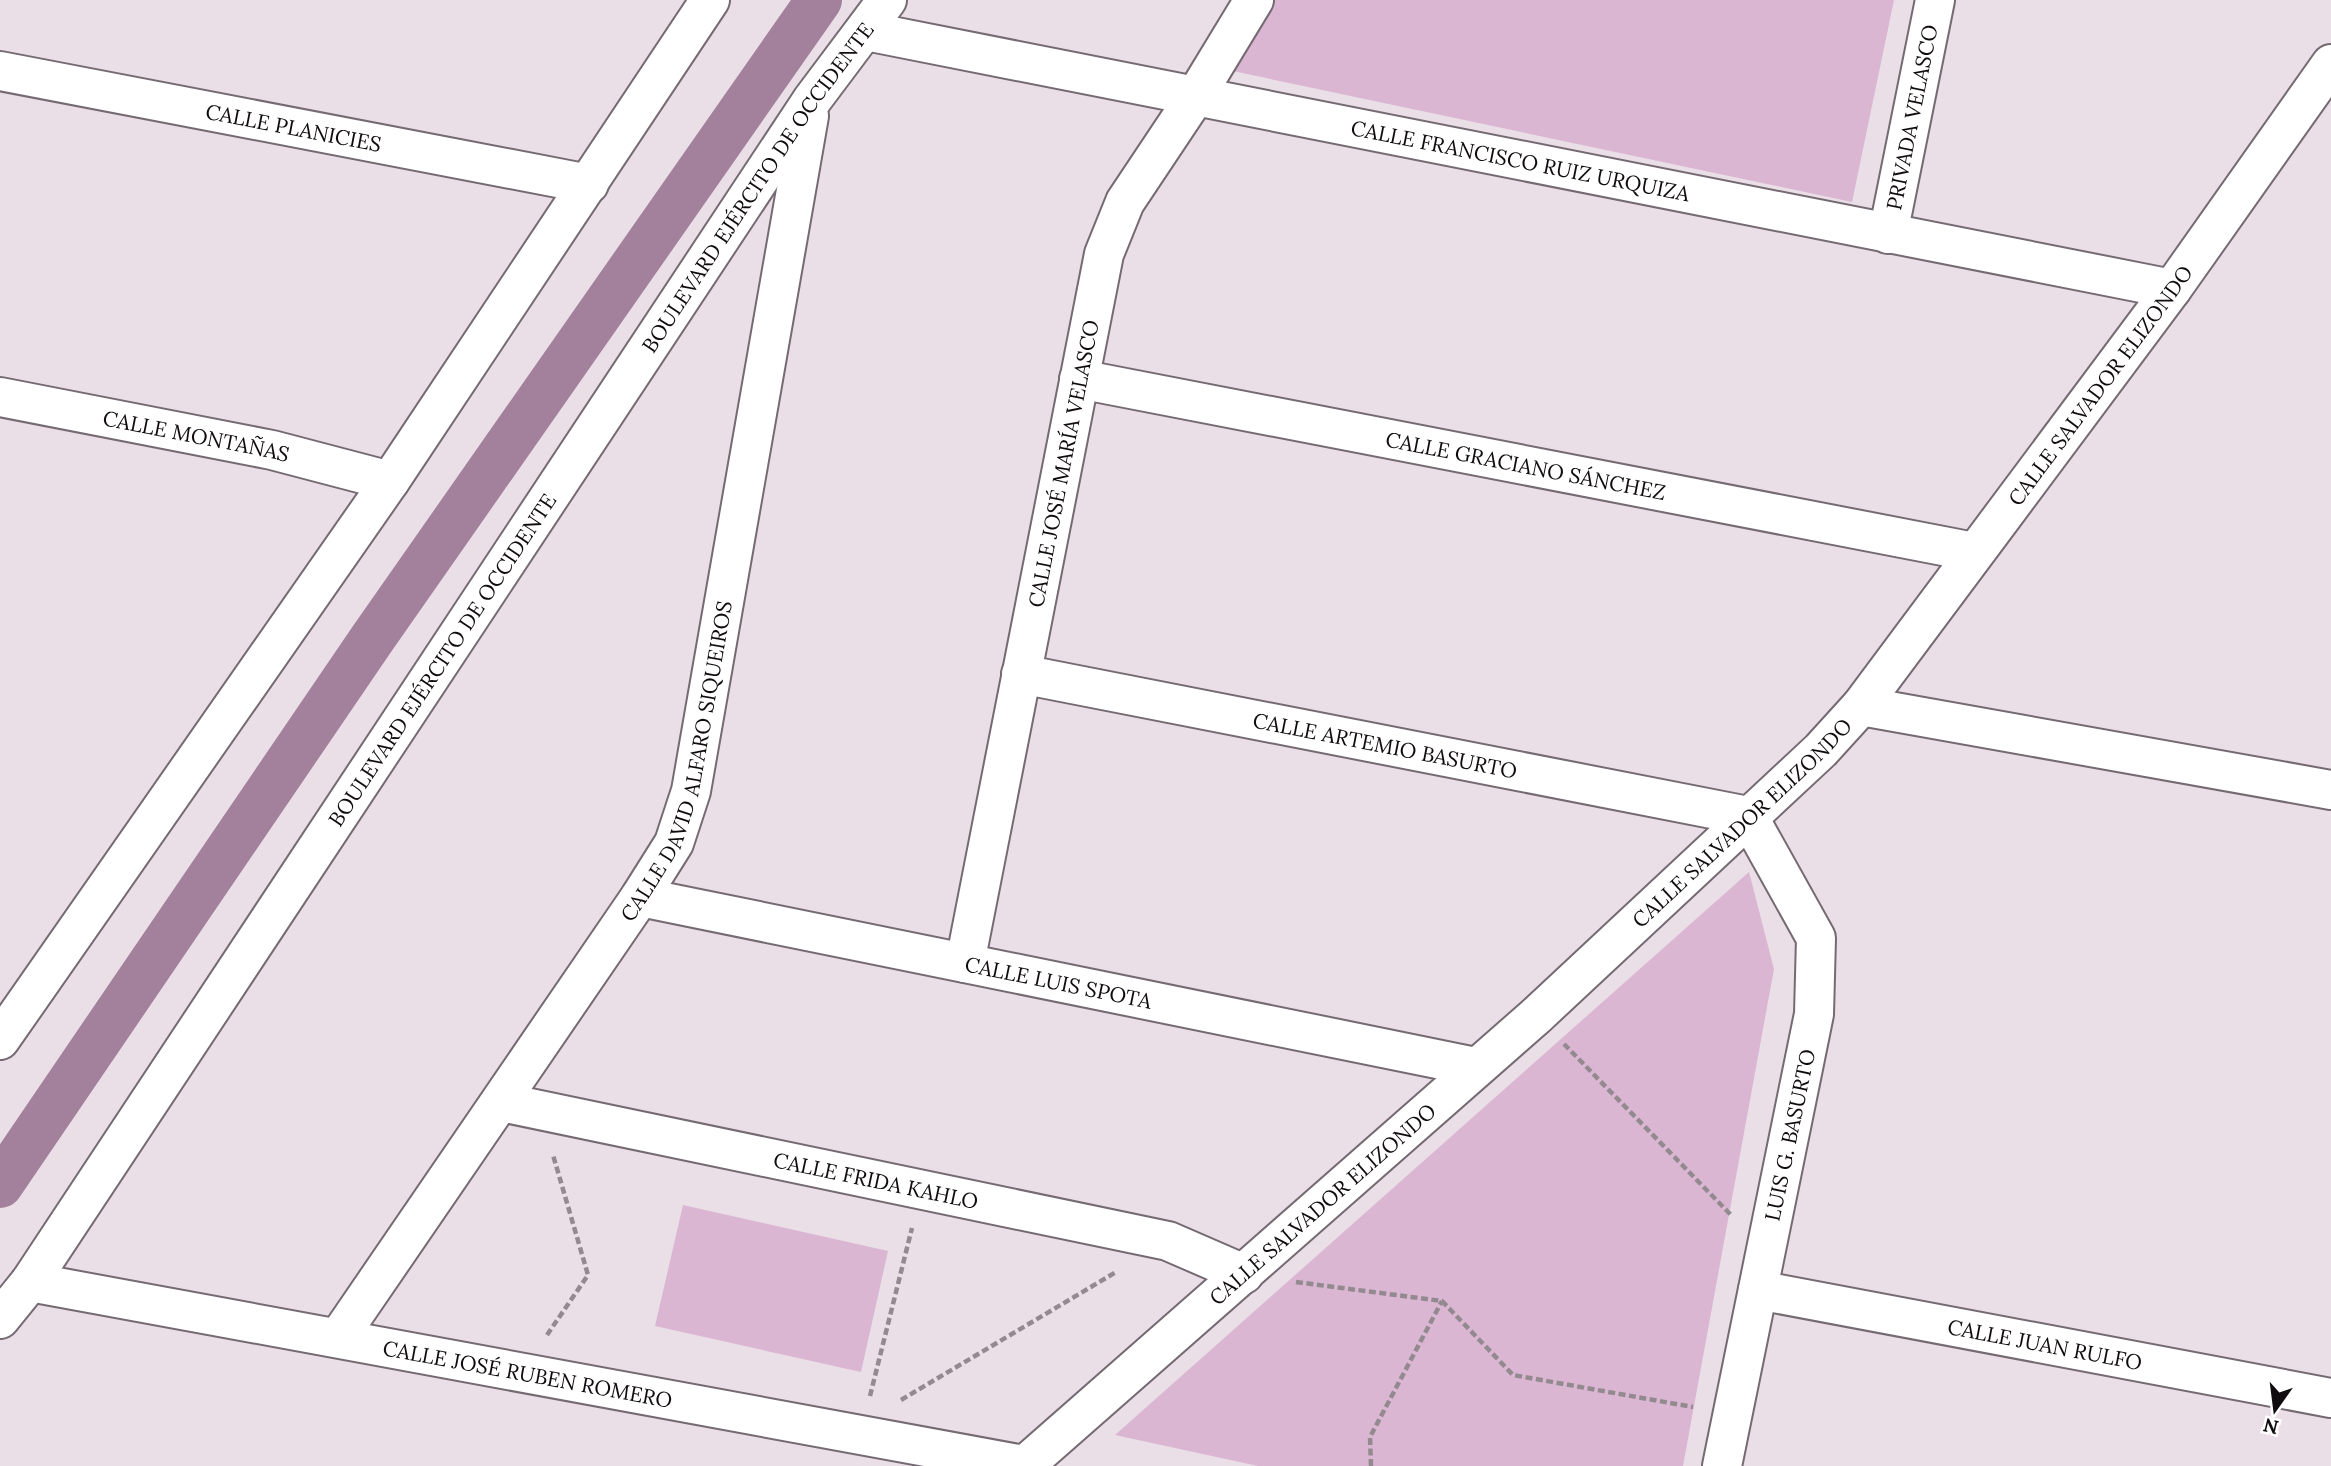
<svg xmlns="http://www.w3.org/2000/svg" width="2331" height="1466" viewBox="0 0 2331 1466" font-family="Lora,serif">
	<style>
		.green { fill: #dbb6d3 }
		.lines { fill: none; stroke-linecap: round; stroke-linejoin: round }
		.canal { stroke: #a3809b; stroke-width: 46 }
		.minor-casing { stroke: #756a72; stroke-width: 42 }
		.path { stroke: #938a90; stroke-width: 4.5; stroke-dasharray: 7 3.5; stroke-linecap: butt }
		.minor { stroke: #fff; stroke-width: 38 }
		.labels { text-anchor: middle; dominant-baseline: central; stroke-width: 5; stroke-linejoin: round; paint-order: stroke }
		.street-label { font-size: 21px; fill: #0f0b0e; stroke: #fff }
	</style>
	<rect width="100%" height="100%" fill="#eadee7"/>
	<g class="green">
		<path d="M1257,0H1894L1852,202L1209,66Z"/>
		<path d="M1749,872L1774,969L1683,1466H1258L1115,1435Z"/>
		<path d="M683,1205L888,1251L861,1372L655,1326Z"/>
	</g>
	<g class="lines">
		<path class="canal" d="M0,1185L372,639L819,0"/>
		<defs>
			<g id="minor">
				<path id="s1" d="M866,31L2172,289"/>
				<path id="s2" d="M0,71L589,184"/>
				<path id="s3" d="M1888,234L1935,0"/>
				<path id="s4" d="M1079,379L1974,552"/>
				<path id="s5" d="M0,397L272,450L390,481"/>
				<path id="s6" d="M1021,674L1748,816L1816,938L1814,1014L1722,1466"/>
				<path d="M1861,706L2331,790"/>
				<path id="s7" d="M640,897L1476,1067"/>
				<path id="s8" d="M965,963L1104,254L1125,202L1195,97L1254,0"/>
				<path d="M0,1040L390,481L710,0"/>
				<path id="s9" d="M501,1102L1168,1241L1244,1274"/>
				<path id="s10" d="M30,1282L1029,1466"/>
				<path id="s11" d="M1758,1290L2331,1398"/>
				<path id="s12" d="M0,1319L30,1282L812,100L887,0"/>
				<path id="s13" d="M338,1338L640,897L674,843L691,791L809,116"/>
				<path id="s14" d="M1024,1466L1536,1016L1821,750L1861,706L2172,289L2331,64"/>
			</g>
		</defs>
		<use href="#minor" class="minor-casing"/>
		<g class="path">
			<path d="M1564,1044L1731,1215"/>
			<path d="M1296,1282L1442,1301L1513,1375L1693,1407"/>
			<path d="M547,1335L588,1275L553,1155"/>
			<path d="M870,1396L912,1228"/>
			<path d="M901,1400L1116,1272"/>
			<path d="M1371,1466L1370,1437L1442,1301"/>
		</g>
		<use href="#minor" class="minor"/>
	</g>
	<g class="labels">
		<g class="street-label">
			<text stroke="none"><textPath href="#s3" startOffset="119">PRIVADA VELASCO</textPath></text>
			<text stroke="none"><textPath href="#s2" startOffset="299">CALLE PLANICIES</textPath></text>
			<text stroke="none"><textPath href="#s1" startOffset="667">CALLE FRANCISCO RUIZ URQUIZA</textPath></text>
			<text stroke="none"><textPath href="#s12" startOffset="1362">BOULEVARD EJÉRCITO DE OCCIDENTE</textPath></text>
			<text stroke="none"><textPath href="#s14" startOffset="1531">CALLE SALVADOR ELIZONDO</textPath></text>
			<text stroke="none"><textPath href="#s5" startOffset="200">CALLE MONTAÑAS</textPath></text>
			<text stroke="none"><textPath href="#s8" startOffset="509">CALLE JOSÉ MARÍA VELASCO</textPath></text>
			<text stroke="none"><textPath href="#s4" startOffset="455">CALLE GRACIANO SÁNCHEZ</textPath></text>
			<text stroke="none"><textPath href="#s12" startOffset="794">BOULEVARD EJÉRCITO DE OCCIDENTE</textPath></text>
			<text stroke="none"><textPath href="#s6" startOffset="371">CALLE ARTEMIO BASURTO</textPath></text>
			<text stroke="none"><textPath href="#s13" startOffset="677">CALLE DAVID ALFARO SIQUEIROS</textPath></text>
			<text stroke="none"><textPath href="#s14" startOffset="964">CALLE SALVADOR ELIZONDO</textPath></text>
			<text stroke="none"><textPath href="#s7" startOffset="427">CALLE LUIS SPOTA</textPath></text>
			<text transform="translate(1790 1135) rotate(-78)">LUIS G. BASURTO</text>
			<text stroke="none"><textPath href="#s9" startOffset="383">CALLE FRIDA KAHLO</textPath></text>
			<text stroke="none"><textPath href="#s14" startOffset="397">CALLE SALVADOR ELIZONDO</textPath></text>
			<text stroke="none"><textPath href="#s11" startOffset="292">CALLE JUAN RULFO</textPath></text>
			<text stroke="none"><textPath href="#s10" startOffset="506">CALLE JOSÉ RUBEN ROMERO</textPath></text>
		</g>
	</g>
	<g transform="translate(2275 1410) rotate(194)" stroke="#ffffff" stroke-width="5" paint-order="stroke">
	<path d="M0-5L12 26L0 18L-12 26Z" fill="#0f0b0e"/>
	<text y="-10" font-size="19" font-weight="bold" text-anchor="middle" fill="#0f0b0e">N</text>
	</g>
</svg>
